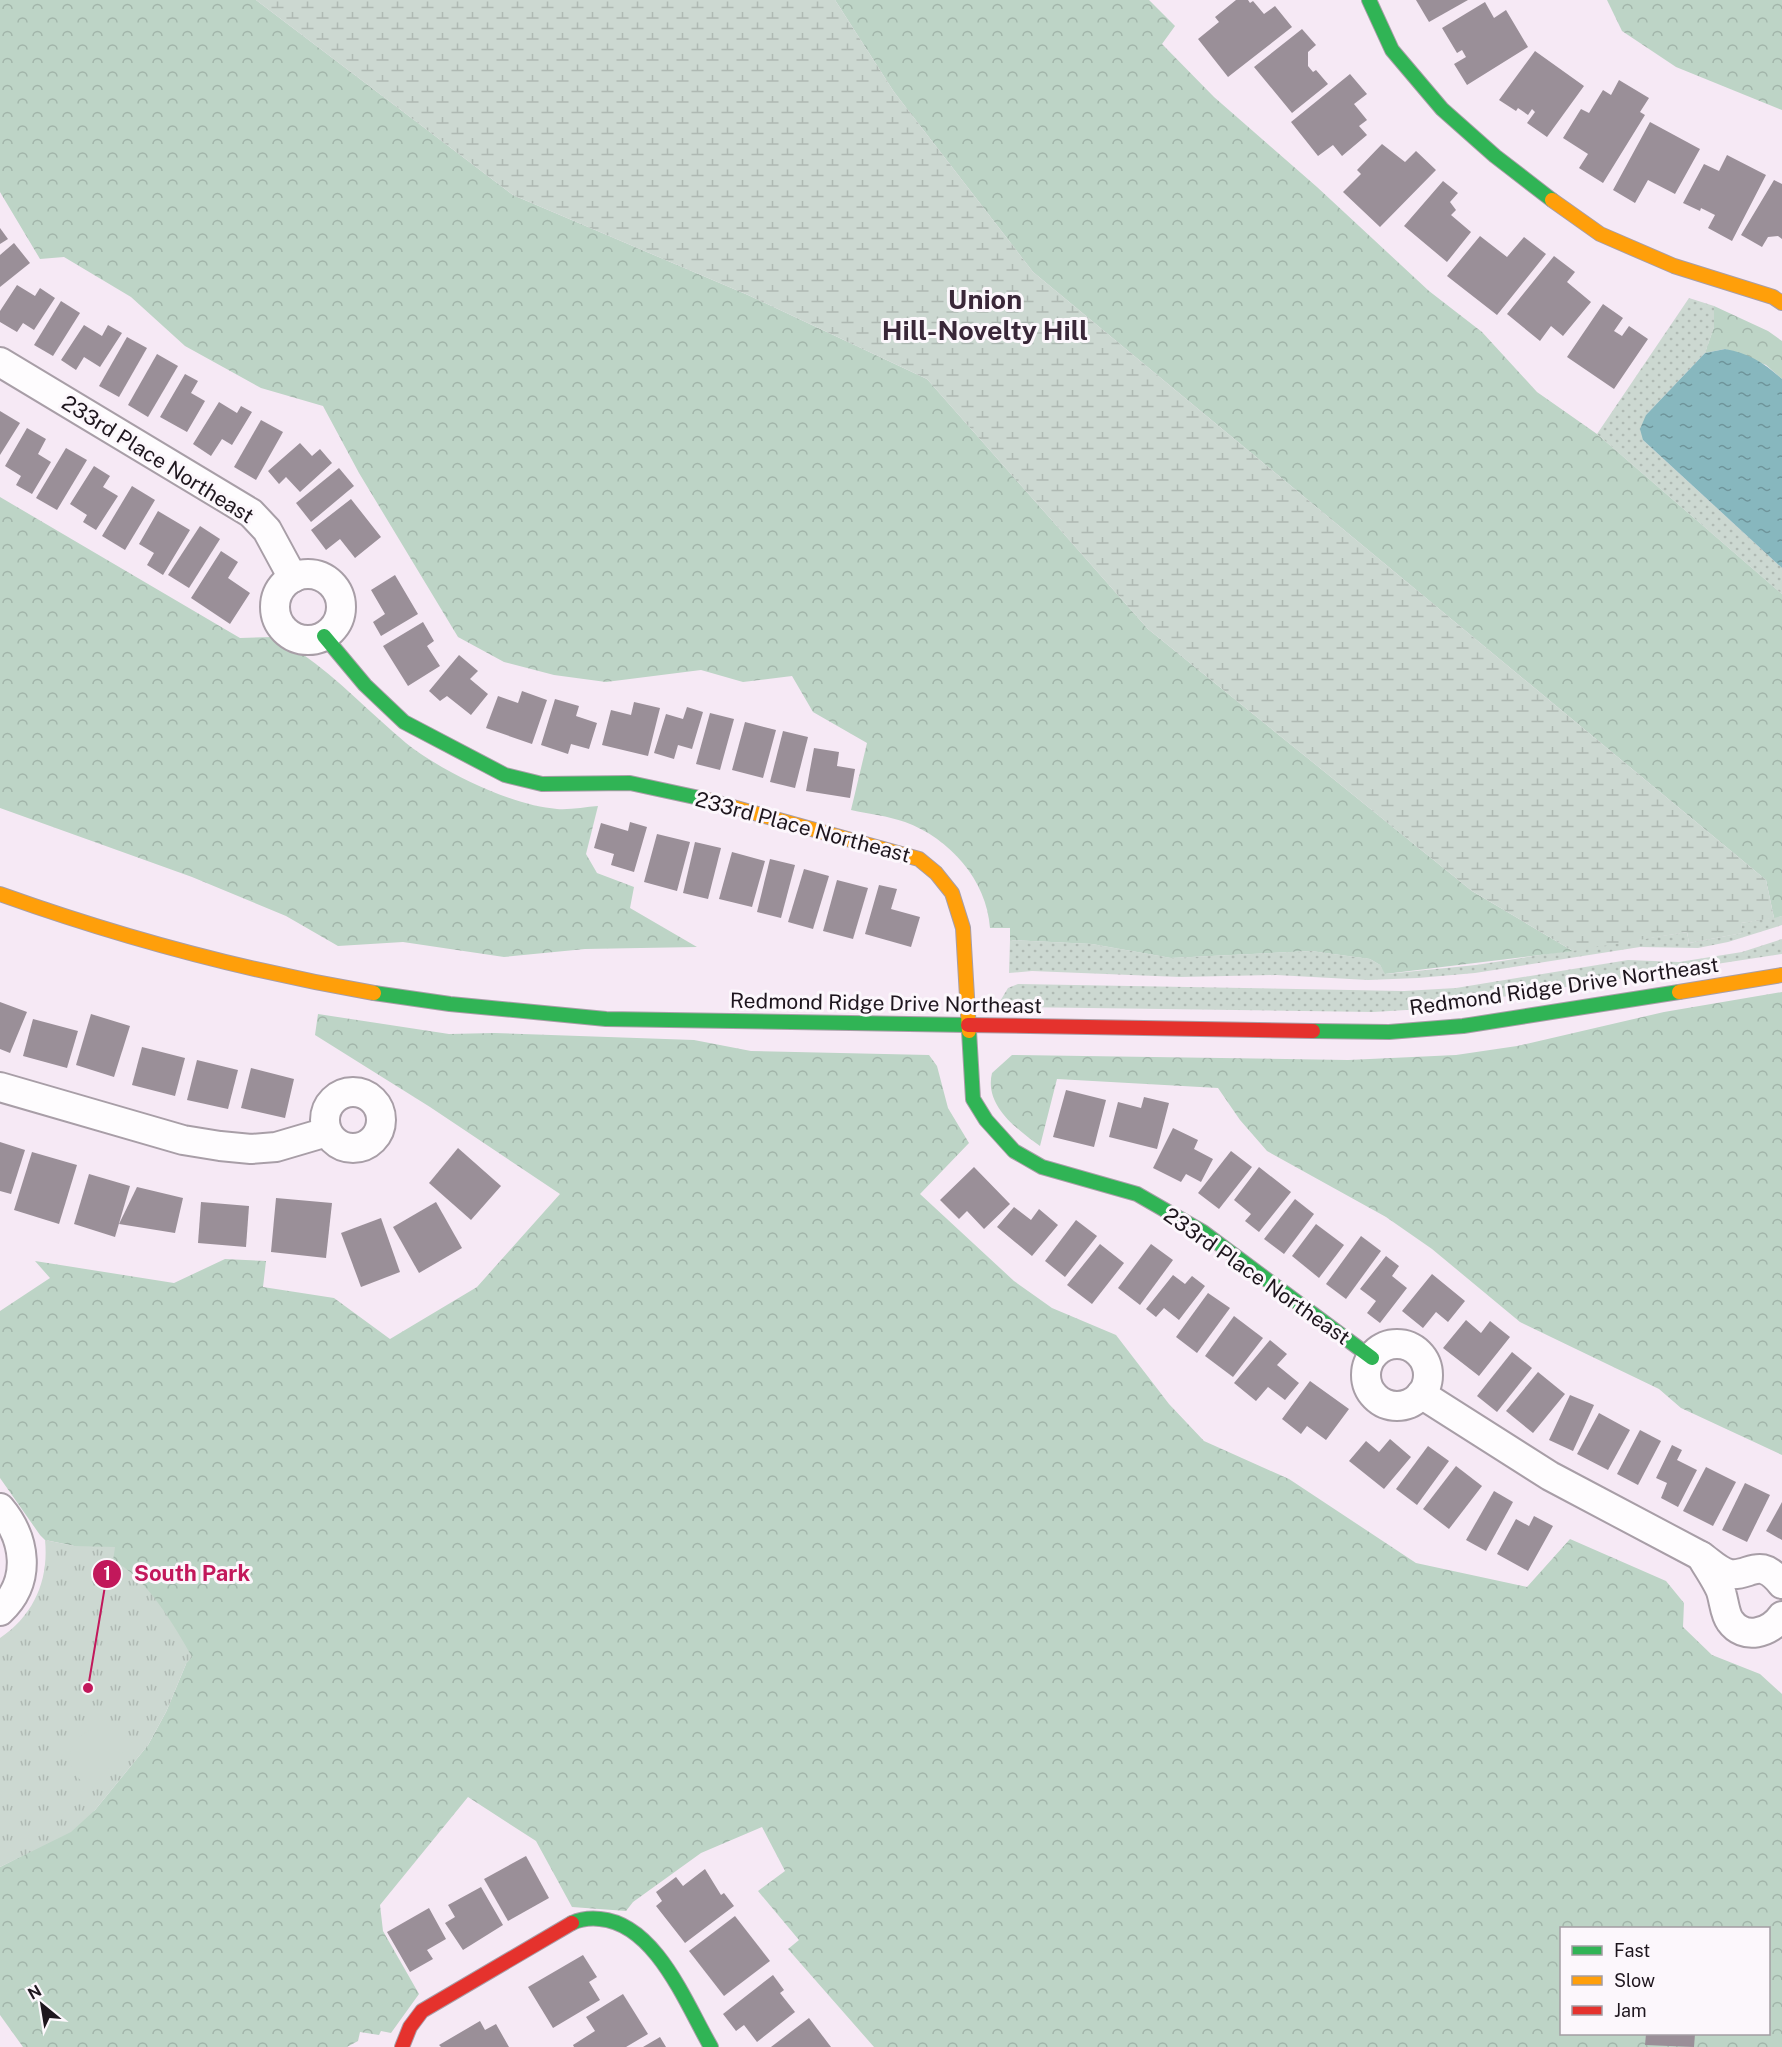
<svg xmlns="http://www.w3.org/2000/svg" width="1782" height="2047" viewBox="0 0 1782 2047" font-family="'Public Sans',sans-serif">
	<style>
		.grass { fill: url(#grass-dots) }
		.forest { fill: url(#forest-crowns); fill-rule: evenodd }
		.wetland { fill: url(#wetland-marsh) }
		.park { fill: url(#park-tufts) }
		.pitch { fill: #ccd8d1 }
		.water { fill: url(#water-ripples) }
		.building { fill: #9a8f98 }
		.lines { fill: none; stroke-linecap: round; stroke-linejoin: round }
		.street-casing { stroke: #a89ea7; stroke-width: 32 }
		.fast-casing { stroke: #a89ea7; stroke-width: 16 }
		.slow-casing { stroke: #a89ea7; stroke-width: 16 }
		.jam-casing { stroke: #a89ea7; stroke-width: 16 }
		.street { stroke: #fefcfe; stroke-width: 28 }
		.fast { stroke: #30b455; stroke-width: 14 }
		.slow { stroke: #ff9f0a; stroke-width: 14 }
		.jam { stroke: #e5322d; stroke-width: 14 }
		.labels { text-anchor: middle; dominant-baseline: central; stroke-width: 6; stroke-linejoin: round; paint-order: stroke }
		.street-label { font-size: 21px; fill: #1e161e; stroke: #fcf7fc }
		.district-label { font-size: 27px; font-weight: bold; fill: #392738; stroke: #fcf7fc }
		.leader { fill: none; stroke: #c2185b; stroke-width: 2 }
		.callout-dot { fill: #c2185b; stroke: #fcf7fc; stroke-width: 2 }
		.mark-label { font-size: 18px; text-anchor: middle; font-weight: bold; fill: #fff }
		.callout-label { font-size: 22px; text-anchor: middle; font-weight: bold; fill: #c2185b; stroke: #fcf7fc; stroke-width: 6; stroke-linejoin: round; paint-order: stroke }
	</style>
	<defs>
		<pattern id="grass-dots" width="8" height="8" patternUnits="userSpaceOnUse" patternTransform="scale(1.5)"><rect width="8" height="8" fill="#ccd8d1"/><path d="M2 2h.1M6 6h.1" fill="none" stroke="#afb9b3" stroke-width="1.8" stroke-linecap="round"/></pattern>
		<pattern id="forest-crowns" width="20" height="18" patternUnits="userSpaceOnUse" patternTransform="scale(1.5)"><rect width="20" height="18" fill="#bdd4c6"/><path d="M2 6a3 3 0 1 1 6 0M12 15a3 3 0 1 1 6 0" fill="none" stroke="#a2b5aa"/></pattern>
		<pattern id="wetland-marsh" width="20" height="14" patternUnits="userSpaceOnUse" patternTransform="scale(1.5)"><rect width="20" height="14" fill="#ccd8d1"/><path d="M1 5h8M5 5V1M11 12h8M15 12V8" fill="none" stroke="#afb9b3"/></pattern>
		<pattern id="park-tufts" width="24" height="20" patternUnits="userSpaceOnUse" patternTransform="scale(1.5)"><rect width="24" height="20" fill="#ccd8d1"/><path d="M3 7l-1-3M5 7V3M7 7l1-3M15 17l-1-3M17 17v-4M19 17l1-3" fill="none" stroke="#afb9b3"/></pattern>
		<pattern id="water-ripples" width="26" height="14" patternUnits="userSpaceOnUse" patternTransform="scale(1.5)"><rect width="26" height="14" fill="#87b7be"/><path d="M2 4q2-2 4 0t4 0M15 11q2-2 4 0t4 0" fill="none" stroke="#6e949a"/></pattern>
	</defs>
	<rect width="100%" height="100%" fill="#f6e9f5"/>
	<g class="grass">
		<path d="M1689,298L1714,306V327L1705,353L1646,415L1643,440L1782,568V594L1597,434Z"/>
		<path d="M1782,916V925L1728,942L1698,948L1640,947L1475,973L1418,978L1368,980L1276,975L1180,977L1032,971L1009,973L1010,940L1092,944L1171,958L1311,951L1370,959L1380,965L1386,974L1476,965L1687,932L1689,943L1742,933L1741,923Z"/>
		<path d="M1782,939V954L1423,1009L1373,1012L1014,1007L999,1003L1008,988L1018,984L1404,991L1456,988L1628,960L1679,962L1742,952Z"/>
	</g>
	<g class="forest">
		<path d="M0,0H256L513,195L748,295L927,379L1148,629L1472,891L1573,951L1385,974L1380,965L1370,959L1311,951L1171,958L1092,944L1010,940V928H990C987,880 949,838 905,822C888,816 869,814 851,810L867,743L813,712L792,676L743,682L701,670L606,682L554,675L504,662L458,637L359,473L323,406L261,388L185,346L131,297L64,257L40,259L0,192Z"/>
		<path d="M835,0H1149L1175,26L1162,44L1214,97L1317,187L1429,291L1482,332L1537,392L1597,434L1782,594V916L1774,918L1766,880L1033,272L894,92Z"/>
		<path d="M1607,0H1782V110L1676,67L1622,31Z"/>
		<path d="M1714,306L1768,331L1782,341V379L1766,365L1725,349L1705,353L1714,327Z"/>
		<path d="M0,497L240,638L273,637L288,648L301,653C339,679 371,714 406,743C441,771 512,806 557,809C570,810 585,807 598,806L586,854L597,873L634,887L630,908L697,947L585,949L504,957L403,942L338,946L286,916L192,877L0,808Z"/>
		<path d="M1782,992V1455L1681,1408L1659,1389L1520,1322L1432,1249L1386,1217L1267,1151L1240,1120L1218,1088L1057,1079L1040,1146C1017,1129 984,1106 992,1073L1012,1055L1348,1060L1456,1055L1517,1046L1664,1012Z"/>
		<path d="M318,1014L449,1034L494,1033L694,1040L751,1051L929,1055L937,1066L948,1108L969,1143L920,1194L1014,1281L1052,1308L1116,1335L1169,1404L1204,1441L1289,1479L1416,1563L1527,1587L1570,1539L1666,1581L1684,1603L1683,1627L1712,1655L1760,1674L1782,1694V2047H874L788,1949L799,1940L758,1891L785,1871L762,1827L701,1853L633,1902L626,1911L572,1907L536,1841L468,1797L380,1905L383,1931L419,1994L391,2033L381,2031L379,2035L360,2032L358,2041L347,2047H23L0,2015V1867L37,1848L95,1810L148,1745L166,1712L186,1664L74,1546L45,1540L40,1535L0,1478V1311L50,1278L35,1261L174,1283L225,1259L266,1261L263,1287L334,1298L390,1339L477,1287L560,1194L430,1107L315,1035ZM1562,1928H1768V2034H1562Z"/>
	</g>
	<path class="wetland" d="M256,0H835L894,92L1033,272L1766,880L1774,918L1741,923L1743,933L1689,943L1687,932L1573,951L1472,891L1148,629L927,379L748,295L513,195Z"/>
	<path class="park" d="M45,1540L74,1546L115,1547L113,1561C144,1574 176,1628 192,1657L186,1664L166,1712L148,1745L95,1810L71,1832L0,1867V1638C34,1615 49,1580 45,1540Z"/>
	<path class="pitch" d="M97,1728L113,1730L133,1740L89,1791C84,1784 78,1778 74,1772C62,1752 78,1732 97,1728Z"/>
	<path class="water" d="M1725,349C1749,353 1764,363 1782,379V568L1643,440L1640,429L1646,415L1705,353Z"/>
	<g class="building">
		<path d="M1236,0H1248L1250,3L1253,1L1264,14L1275,6L1292,27L1228,77L1198,39L1219,22L1215,17Z"/>
		<path d="M1416,0H1468L1429,22Z"/>
		<path d="M1485,2L1494,18L1506,10L1528,47L1467,85L1454,64L1466,57L1462,50L1457,53L1442,28Z"/>
		<path d="M1302,29L1316,45L1308,52V66L1313,72L1316,70L1328,84L1292,113L1254,67Z"/>
		<path d="M1535,51L1584,86L1547,137L1527,123L1535,112L1532,109L1528,115L1518,108L1516,111L1499,100Z"/>
		<path d="M1350,74L1367,94L1354,104L1367,120L1359,126L1367,135L1342,156L1333,145L1318,156L1291,122Z"/>
		<path d="M1619,80L1649,98L1640,112L1645,115L1603,183L1579,168L1588,154L1563,138L1581,109L1589,113L1603,90L1611,95Z"/>
		<path d="M1650,122L1700,149L1675,194L1648,180L1635,203L1613,190Z"/>
		<path d="M1382,144L1405,162L1416,151L1436,170L1380,227L1343,192L1361,174L1357,170Z"/>
		<path d="M1727,155L1766,175L1732,241L1708,228L1715,215L1701,208L1700,211L1683,203L1704,164L1719,171Z"/>
		<path d="M1774,180L1782,184V239L1778,236L1768,237L1762,247L1741,235Z"/>
		<path d="M1443,181L1458,193L1450,202L1456,210L1451,215L1471,232L1447,262L1404,226Z"/>
		<path d="M0,228L8,239L0,244Z"/>
		<path d="M1480,236L1507,257L1524,237L1546,254L1497,315L1447,276Z"/>
		<path d="M14,243L30,263L0,287V255Z"/>
		<path d="M1554,256L1575,272L1567,282L1591,302L1563,336L1551,326L1540,341L1507,314Z"/>
		<path d="M17,285L35,296L40,288L55,298L34,330L23,323L17,332L0,322V311Z"/>
		<path d="M61,301L80,313L53,356L34,345Z"/>
		<path d="M1603,304L1623,318L1614,331L1622,336L1629,326L1648,339L1614,389L1567,357Z"/>
		<path d="M84,325L102,336L108,325L122,333L100,367L84,357L76,370L61,360Z"/>
		<path d="M127,337L147,348L119,397L99,386Z"/>
		<path d="M157,354L178,366L148,417L128,405Z"/>
		<path d="M185,374L198,381L191,393L205,401L187,432L160,417Z"/>
		<path d="M219,402L237,413L241,406L252,412L232,445L222,439L211,456L193,444Z"/>
		<path d="M0,411L20,423L0,455Z"/>
		<path d="M261,420L283,432L256,480L234,467Z"/>
		<path d="M27,428L46,439L38,454L51,462L32,494L16,485L21,476L5,466Z"/>
		<path d="M300,443L312,456L320,449L332,463L300,492L286,477L279,484L268,471Z"/>
		<path d="M66,448L87,460L57,510L36,498Z"/>
		<path d="M94,466L110,476L103,487L118,496L96,530L83,522L87,515L70,504Z"/>
		<path d="M339,468L354,486L311,522L296,503Z"/>
		<path d="M132,486L155,500L125,550L102,536Z"/>
		<path d="M351,499L381,537L355,558L340,539L326,550L311,530Z"/>
		<path d="M158,511L190,530L163,575L147,565L154,553L139,544Z"/>
		<path d="M200,526L220,539L189,588L168,575Z"/>
		<path d="M221,551L238,562L228,578L250,593L230,624L191,598Z"/>
		<path d="M395,575L418,614L381,636L373,622L385,614L371,590Z"/>
		<path d="M423,622L434,641L427,646L440,666L408,686L383,646Z"/>
		<path d="M459,655L478,671L470,679L488,694L471,715L447,696L440,701L429,691Z"/>
		<path d="M522,691L547,700L532,744L486,728L498,696L518,703Z"/>
		<path d="M555,699L579,706L576,716L597,723L589,749L571,744L568,754L541,745Z"/>
		<path d="M634,702L660,708L648,756L602,745L611,710L631,715Z"/>
		<path d="M687,707L703,712L692,749L678,745L674,759L654,753L666,714L683,719Z"/>
		<path d="M710,713L734,719L720,770L696,764Z"/>
		<path d="M745,722L776,730L763,778L732,770Z"/>
		<path d="M783,731L808,737L795,788L770,782Z"/>
		<path d="M814,748L839,752L837,766L855,769L850,798L806,791Z"/>
		<path d="M630,822L647,827L634,872L611,865L614,854L594,848L601,823L628,831Z"/>
		<path d="M657,834L690,842L677,891L644,882Z"/>
		<path d="M695,842L721,848L708,899L683,893Z"/>
		<path d="M732,852L765,861L752,907L719,899Z"/>
		<path d="M770,859L795,865L781,918L757,912Z"/>
		<path d="M804,869L829,876L813,929L788,922Z"/>
		<path d="M837,880L868,888L853,939L823,931Z"/>
		<path d="M879,885L897,889L891,909L920,917L911,947L865,934Z"/>
		<path d="M0,1002L27,1012L10,1053L0,1049Z"/>
		<path d="M91,1014L130,1026L114,1077L76,1065Z"/>
		<path d="M33,1019L78,1031L67,1068L23,1056Z"/>
		<path d="M142,1047L185,1058L175,1096L132,1085Z"/>
		<path d="M197,1060L238,1070L228,1109L187,1100Z"/>
		<path d="M251,1068L294,1079L285,1118L241,1108Z"/>
		<path d="M1066,1090L1106,1100L1094,1147L1053,1137Z"/>
		<path d="M1144,1097L1169,1103L1157,1149L1109,1137L1118,1102L1141,1108Z"/>
		<path d="M1173,1128L1198,1140L1194,1149L1213,1159L1201,1182L1186,1174L1181,1182L1153,1168Z"/>
		<path d="M0,1142L25,1150L11,1194L0,1191Z"/>
		<path d="M458,1148L501,1186L471,1220L429,1183Z"/>
		<path d="M1231,1151L1252,1167L1219,1209L1198,1193Z"/>
		<path d="M32,1152L77,1165L59,1224L14,1210Z"/>
		<path d="M974,1167L1010,1204L984,1229L967,1211L959,1219L940,1200Z"/>
		<path d="M1259,1167L1291,1192L1259,1232L1245,1221L1251,1214L1234,1200Z"/>
		<path d="M89,1174L130,1186L115,1237L74,1224Z"/>
		<path d="M137,1187L183,1198L175,1233L119,1224Z"/>
		<path d="M276,1198L332,1203L326,1258L271,1252Z"/>
		<path d="M1295,1199L1314,1214L1284,1254L1264,1239Z"/>
		<path d="M201,1202L249,1206L246,1247L198,1243Z"/>
		<path d="M436,1202L462,1248L419,1273L393,1227Z"/>
		<path d="M1014,1207L1031,1220L1039,1209L1058,1225L1032,1256L997,1227Z"/>
		<path d="M381,1218L400,1272L361,1287L341,1233Z"/>
		<path d="M1076,1220L1097,1236L1065,1277L1045,1261Z"/>
		<path d="M1316,1224L1344,1245L1319,1278L1292,1256Z"/>
		<path d="M1361,1236L1381,1251L1346,1299L1326,1284Z"/>
		<path d="M1100,1244L1124,1263L1092,1304L1067,1285Z"/>
		<path d="M1151,1244L1173,1260L1140,1305L1118,1288Z"/>
		<path d="M1386,1256L1399,1266L1392,1276L1407,1288L1380,1323L1367,1313L1376,1301L1360,1289Z"/>
		<path d="M1432,1274L1465,1301L1448,1322L1436,1312L1423,1328L1402,1311Z"/>
		<path d="M1173,1275L1185,1284L1192,1276L1205,1286L1179,1320L1164,1308L1156,1317L1146,1309Z"/>
		<path d="M1208,1293L1230,1308L1197,1353L1176,1337Z"/>
		<path d="M1234,1316L1263,1338L1233,1377L1205,1356Z"/>
		<path d="M1466,1320L1481,1333L1490,1321L1510,1337L1479,1376L1443,1348Z"/>
		<path d="M1270,1340L1287,1354L1277,1365L1299,1383L1285,1400L1268,1387L1256,1401L1234,1383Z"/>
		<path d="M1512,1352L1532,1368L1497,1412L1477,1396Z"/>
		<path d="M1538,1372L1565,1394L1533,1433L1506,1411Z"/>
		<path d="M1310,1381L1349,1409L1326,1440L1307,1426L1301,1434L1282,1419Z"/>
		<path d="M1570,1395L1594,1405L1573,1451L1549,1440Z"/>
		<path d="M1599,1413L1630,1430L1608,1470L1577,1454Z"/>
		<path d="M1640,1430L1661,1441L1638,1485L1617,1474Z"/>
		<path d="M1390,1439L1411,1457L1384,1489L1349,1461L1366,1441L1379,1452Z"/>
		<path d="M1672,1445L1682,1450L1677,1460L1697,1470L1678,1507L1661,1498L1667,1483L1656,1478Z"/>
		<path d="M1428,1446L1449,1461L1417,1505L1396,1489Z"/>
		<path d="M1456,1466L1482,1486L1449,1529L1423,1509Z"/>
		<path d="M1706,1467L1736,1482L1713,1526L1683,1511Z"/>
		<path d="M1745,1483L1770,1495L1747,1542L1722,1530Z"/>
		<path d="M1494,1491L1513,1502L1486,1551L1466,1540Z"/>
		<path d="M1782,1502V1540L1766,1531Z"/>
		<path d="M1534,1516L1553,1526L1528,1571L1497,1554L1516,1519L1529,1526Z"/>
		<path d="M526,1856L549,1898L508,1921L484,1879Z"/>
		<path d="M705,1869L721,1895L724,1893L734,1906L685,1943L656,1906L662,1901L656,1892L676,1877L683,1886Z"/>
		<path d="M481,1887L503,1925L463,1950L445,1923L455,1917L448,1905Z"/>
		<path d="M429,1908L446,1939L427,1950L433,1959L410,1972L387,1932Z"/>
		<path d="M735,1916L770,1961L724,1996L689,1951Z"/>
		<path d="M583,1955L597,1977L589,1982L600,2000L553,2028L528,1987Z"/>
		<path d="M773,1975L784,1990L780,1993L795,2012L757,2042L744,2025L736,2031L723,2014Z"/>
		<path d="M623,1994L648,2034L626,2047H574L573,2045L595,2031L586,2017Z"/>
		<path d="M809,2018L831,2047H771Z"/>
		<path d="M480,2021L485,2030L496,2024L509,2047H441L439,2045Z"/>
		<path d="M1646,2034H1695L1694,2047L1645,2045Z"/>
		<path d="M660,2037L666,2047H643Z"/>
	</g>
	<g class="lines">
		<defs>
			<g id="street">
				<path d="M0,362L251,513L267,530L293,578"/>
				<circle cx="308" cy="607" r="33"/>
				<path d="M0,1087L183,1140L220,1146L251,1149L276,1147L327,1132"/>
				<circle cx="353" cy="1120" r="28"/>
				<circle cx="1397" cy="1375" r="31"/>
				<path d="M1421,1394L1550,1476L1701,1556"/>
				<path d="M0,1508C26,1539 32,1581 0,1611"/>
				<path d="M1782,1584C1759,1555 1750,1577 1730,1574C1719,1572 1710,1562 1701,1556C1707,1567 1715,1578 1720,1589C1724,1598 1724,1613 1730,1621C1744,1641 1770,1633 1782,1616"/>
			</g>
			<g id="fast">
				<path d="M1369,0L1392,50L1442,109L1495,156L1552,200"/>
				<path d="M324,636L365,685L404,722L505,775L542,784L630,783L704,799"/>
				<path d="M374,993L450,1004L606,1019L968,1025"/>
				<path d="M969,1031L973,1099L986,1120L1014,1151L1042,1167L1137,1194L1203,1232L1372,1358"/>
				<path d="M1313,1031L1389,1032L1463,1026L1679,992"/>
				<path d="M572,1923C581,1919 591,1918 600,1919C656,1924 686,2004 711,2047"/>
			</g>
			<g id="slow">
				<path d="M1552,200L1600,234L1674,266L1773,297L1782,303"/>
				<path d="M704,799L919,859L936,873L952,893L963,928L969,1031"/>
				<path d="M0,894C123,938 246,971 374,993"/>
				<path d="M1679,992L1782,975"/>
			</g>
			<g id="jam">
				<path d="M968,1025L1313,1031"/>
				<path d="M402,2047L410,2027L422,2011L572,1923"/>
			</g>
		</defs>
		<use href="#street" class="street-casing"/>
		<use href="#fast" class="fast-casing"/>
		<use href="#slow" class="slow-casing"/>
		<use href="#jam" class="jam-casing"/>
		<use href="#street" class="street"/>
		<use href="#fast" class="fast"/>
		<use href="#slow" class="slow"/>
		<use href="#jam" class="jam"/>
	</g>
	<g class="labels">
		<g class="street-label">
			<text transform="translate(158 459) rotate(32)">233rd Place Northeast</text>
			<text transform="translate(803 827) rotate(15)">233rd Place Northeast</text>
			<text transform="translate(1564 986) rotate(-8)">Redmond Ridge Drive Northeast</text>
			<text transform="translate(886 1003) rotate(1)">Redmond Ridge Drive Northeast</text>
			<text transform="translate(1257 1276) rotate(35)">233rd Place Northeast</text>
		</g>
		<g class="district-label">
			<text x="985" y="299">Union<tspan x="985" dy="31">Hill-Novelty Hill</tspan></text>
		</g>
	</g>
	<path class="leader" d="M88 1688L107 1574"/>
	<g class="callout-dot">
		<circle cx="88" cy="1688" r="6"/>
		<circle cx="107" cy="1574" r="15"/>
	</g>
	<g class="mark-label">
		<text x="107" y="1580">1</text>
	</g>
	<g class="callout-label">
		<text x="192" y="1581">South Park</text>
	</g>
	<rect x="1560" y="1927" width="210" height="108" fill="#fcf7fc" stroke="#a39da3" stroke-width="1.5"/>
	<rect x="1572" y="1946" width="30" height="9" fill="#30b455" stroke="#a39da3" stroke-width="1.5"/>
	<text x="1614" y="1957" font-size="18" fill="#1e161e">Fast</text>
	<rect x="1572" y="1976" width="30" height="9" fill="#ff9f0a" stroke="#a39da3" stroke-width="1.5"/>
	<text x="1614" y="1987" font-size="18" fill="#1e161e">Slow</text>
	<rect x="1572" y="2006" width="30" height="9" fill="#e5322d" stroke="#a39da3" stroke-width="1.5"/>
	<text x="1614" y="2017" font-size="18" fill="#1e161e">Jam</text>
	<g transform="translate(42 2005) rotate(330)" stroke="#fcf7fc" stroke-width="4.5" paint-order="stroke">
	<path d="M0-4.5L10 22L0 15L-10 22Z" fill="#1e161e"/>
	<text y="-9" font-size="16" font-weight="bold" text-anchor="middle" fill="#1e161e">N</text>
	</g>
</svg>
